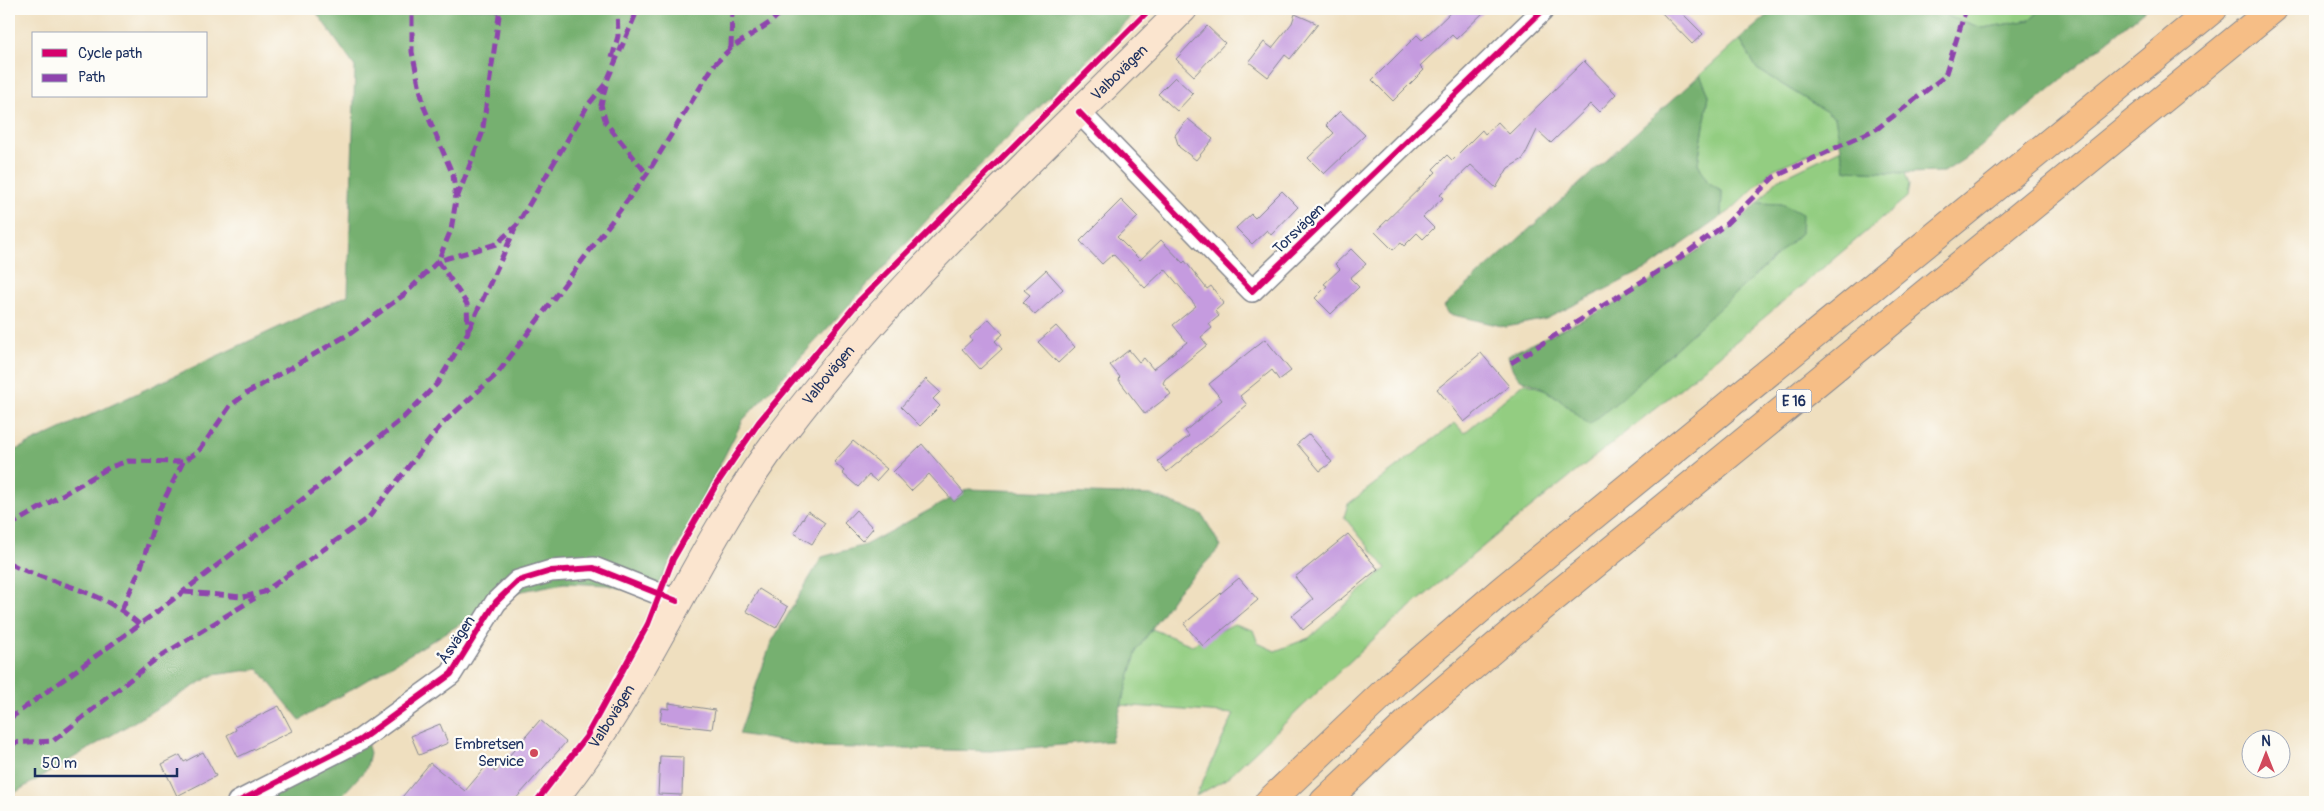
<svg xmlns="http://www.w3.org/2000/svg" width="2324" height="811" viewBox="0 0 2324 811" font-family="Pangolin,sans-serif">
	<style>
		.green { fill: #93cd81; stroke: #577e70 }
		.forest { fill: #76b06f; stroke: #487066 }
		.building { fill: #c59bdf }
		.lines { fill: none; stroke-linecap: round; stroke-linejoin: round }
		.minor-casing { stroke: #85878e; stroke-width: 24 }
		.secondary-casing { stroke: #85878e; stroke-width: 30 }
		.motorway-casing { stroke: #85878e; stroke-width: 30 }
		.minor { stroke: #fff; stroke-width: 21 }
		.secondary { stroke: #fbe5cf; stroke-width: 28 }
		.motorway { stroke: #f6be86; stroke-width: 28 }
		.quiet { stroke: #8e44ad; stroke-width: 5; stroke-dasharray: 10 5; stroke-linecap: butt }
		.cycleway-casing { stroke: #fdfcf7; stroke-width: 9 }
		.cycleway { stroke: #d6006c; stroke-width: 6 }
		.poi-dot { fill: #d1495b; stroke: #fdfcf7; stroke-width: 2 }
		.labels { text-anchor: middle; dominant-baseline: central; stroke-width: 4.5; stroke-linejoin: round; paint-order: stroke }
		.shield { fill: #fdfcf7; stroke: #5f6c8c; stroke-width: 1 }
		.shield-label { font-size: 14px; font-weight: bold; fill: #1b2f5e }
		.street-label { font-size: 15px; fill: #1b2f5e; stroke: #fdfcf7 }
		.poi-label { font-size: 15px; fill: #1b2f5e; stroke: #fdfcf7; text-anchor: end }
	</style>
	<rect width="100%" height="100%" fill="#fdfcf7"/>
	<filter id="ink" filterUnits="userSpaceOnUse"><feTurbulence type="fractalNoise" baseFrequency=".02" numOctaves="2"/><feDisplacementMap in="SourceGraphic" scale="10" xChannelSelector="R" yChannelSelector="G"/><feConvolveMatrix kernelMatrix="1 2 1 2 8 2 1 2 1" color-interpolation-filters="sRGB"/></filter>
	<filter id="wash" filterUnits="userSpaceOnUse"><feTurbulence type="fractalNoise" baseFrequency=".0096" numOctaves="4" result="noise"/><feDisplacementMap in="SourceGraphic" scale="20" xChannelSelector="R" yChannelSelector="G"/><feGaussianBlur stdDeviation="1.12" result="paint"/><feColorMatrix in="noise" values="0 0 0 0 0 0 0 0 0 0 0 0 0 0 0 0 0 1.4 0 .05"/><feComposite in="paint" operator="in"/></filter>
	<g filter="url(#wash)">
		<rect width="100%" height="100%" fill="#efdfbf"/>
		<g class="green">
			<path d="M1938,9H2042L2030,20L1983,28L1950,17Z"/>
			<path d="M1740,39L1757,69L1835,117L1840,141L1774,169L1730,211L1721,217L1722,192L1707,181L1698,163L1709,95L1700,75Z"/>
			<path d="M1841,149L1845,170L1905,173L1909,184L1907,197L1677,391L1498,534L1381,632L1226,779L1196,796L1234,714L1121,705L1137,650L1152,629L1192,645L1234,624L1253,630L1258,643L1275,651L1309,638L1386,568L1344,517L1348,504L1455,423L1464,433L1524,383L1547,390L1589,424L1622,397L1801,233L1782,204L1758,203L1777,180Z"/>
		</g>
		<g class="forest">
			<path d="M314,9H1139L951,194L743,420L652,597L608,585L564,583L512,593L300,720L258,669L213,675L9,796V453L348,295L355,67Z"/>
			<path d="M1775,9H1938L1950,17L1983,28L2030,20L2042,9H2146L1972,154L1944,172L1905,173L1845,170L1835,117L1757,69L1740,39Z"/>
			<path d="M1700,75L1709,95L1698,163L1707,181L1722,192L1721,217L1650,267L1546,319L1506,327L1449,314L1444,306Z"/>
			<path d="M1758,203L1782,204L1802,214L1801,233L1622,398L1589,425C1576,414 1563,401 1549,392C1528,377 1516,389 1508,355L1613,305L1726,232Z"/>
			<path d="M968,489L1151,495L1202,514L1221,547L1178,591L1137,650L1111,741L990,751L816,747L739,734L771,643L822,557L865,545Z"/>
			<path d="M366,740L370,753L366,769L336,802H275L274,789Z"/>
		</g>
		<g id="blocks">
			<g class="building">
				<path d="M1454,9H1487L1456,39L1452,35L1420,66L1424,70L1393,101L1372,80L1417,35L1422,40Z"/>
				<path d="M1658,9H1678L1703,34L1692,44Z"/>
				<path d="M1295,14L1318,24L1290,59L1285,55L1268,77L1249,62L1264,42L1272,48L1292,23Z"/>
				<path d="M1207,26L1225,43L1194,76L1176,59Z"/>
				<path d="M1584,61L1616,94L1599,112L1591,104L1551,143L1537,130L1523,159L1508,168L1496,188L1471,165L1440,195L1443,198L1423,217L1434,228L1423,239L1417,233L1404,246L1401,243L1393,250L1375,232L1436,172L1433,169L1447,155L1452,160L1482,130L1485,134L1498,122L1509,134Z"/>
				<path d="M1175,77L1193,94L1177,111L1158,94Z"/>
				<path d="M1340,111L1365,135L1324,174L1308,158L1334,133L1326,125Z"/>
				<path d="M1188,119L1213,139L1196,160L1179,147L1175,135Z"/>
				<path d="M1282,191L1298,207L1271,235L1267,230L1252,244L1236,228L1251,214L1255,218Z"/>
				<path d="M1121,200L1138,217L1117,237L1140,260L1161,240L1183,263L1185,261L1207,289L1211,286L1224,303L1215,311L1219,316L1209,324L1212,328L1201,337L1207,345L1165,379L1163,383L1171,394L1145,414L1118,379L1120,377L1110,365L1129,350L1139,362L1144,358L1153,369L1187,342L1173,325L1196,306L1165,269L1145,288L1113,254L1102,264L1080,241Z"/>
				<path d="M1351,249L1366,264L1350,278L1359,287L1331,314L1315,298L1327,286L1324,284L1340,269L1335,264Z"/>
				<path d="M1046,270L1063,289L1035,315L1023,302L1030,295L1024,290Z"/>
				<path d="M989,319L1003,334L995,341L1002,349L980,369L962,349L972,340L970,336Z"/>
				<path d="M1056,326L1075,347L1058,363L1038,342Z"/>
				<path d="M1265,339L1291,371L1279,380L1272,370L1240,396L1247,405L1167,472L1158,461L1189,436L1185,431L1222,400L1209,384Z"/>
				<path d="M1481,353L1509,386L1464,422L1437,389Z"/>
				<path d="M926,379L940,392L933,399L940,406L920,426L901,407Z"/>
				<path d="M1309,434L1332,462L1320,471L1297,444Z"/>
				<path d="M853,441L887,469L876,481L869,475L858,487L842,473L844,471L834,462Z"/>
				<path d="M922,444L964,493L954,502L929,474L911,491L893,472Z"/>
				<path d="M856,510L873,528L862,541L844,523Z"/>
				<path d="M808,511L825,523L812,544L794,533Z"/>
				<path d="M1348,534L1378,569L1303,630L1292,616L1313,599L1295,577Z"/>
				<path d="M1239,578L1258,600L1203,646L1184,624Z"/>
				<path d="M759,589L788,607L776,628L746,611Z"/>
				<path d="M669,703L715,710L712,729L660,723L662,708L669,709Z"/>
				<path d="M279,706L292,731L238,757L227,735L236,730L235,727Z"/>
				<path d="M540,720L566,742L513,802H398L430,763L465,791L488,764L495,772Z"/>
				<path d="M440,724L448,743L419,755L411,736Z"/>
				<path d="M203,752L216,776L177,796L162,764L180,755L184,762Z"/>
				<path d="M660,756L683,757L682,795L658,794Z"/>
			</g>
		</g>
	</g>
	<g filter="url(#ink)">
		<use href="#blocks" fill-opacity="0" stroke="#85878e" stroke-width="1"/>
		<g class="lines">
			<defs>
				<g id="minor">
					<path d="M1079,112L1252,291L1542,11"/>
					<path d="M238,802L360,740L451,674L496,602L518,581L551,571L594,568L677,601"/>
				</g>
				<g id="secondary">
					<path id="s1" d="M551,802C639,696 688,566 767,454C885,290 1042,152 1183,9"/>
				</g>
				<g id="motorway">
					<path d="M1269,802L1394,683L1501,591L2213,9"/>
					<path d="M1324,802L1420,711L1535,613L2273,9"/>
				</g>
			</defs>
			<use href="#minor" class="minor-casing"/>
			<use href="#secondary" class="secondary-casing"/>
			<use href="#motorway" class="motorway-casing"/>
			<use href="#minor" class="minor"/>
			<use href="#secondary" class="secondary"/>
			<use href="#motorway" class="motorway"/>
			<g class="quiet">
				<path d="M731,48L732,9"/>
				<path d="M612,58L618,36L617,9"/>
				<path d="M606,85L601,105L606,123L647,174"/>
				<path d="M457,198L482,134L500,9"/>
				<path d="M469,329L515,229"/>
				<path d="M1511,363L1678,259L1726,224L1774,177L1878,128L1945,76L1966,9"/>
				<path d="M9,526L110,467L128,461L183,462L199,451L230,406L247,393L351,333L405,294L438,261L451,230L456,200L453,175L424,107L412,52V9"/>
				<path d="M9,563C56,587 96,586 140,625"/>
				<path d="M184,592L243,597L264,592L369,517L442,424L498,373L647,174L714,65L731,48L771,22L784,9"/>
				<path d="M122,609L141,567L158,512L183,462"/>
				<path d="M9,719L162,608L313,491L403,418L437,384L468,332L467,304L438,261L496,244L517,225L588,105L606,83L638,9"/>
				<path d="M9,743L53,741L156,659L255,598"/>
			</g>
			<defs>
				<g id="cycleway">
					<path d="M1079,112L1252,291L1542,11"/>
					<path d="M238,802L360,740L451,674L496,602L518,581L551,571L594,568L677,601"/>
					<path d="M536,802L586,737L648,624L673,559L716,485L759,422L860,300L1150,9"/>
				</g>
			</defs>
			<use href="#cycleway" class="cycleway-casing"/>
			<use href="#cycleway" class="cycleway"/>
		</g>
	</g>
	<circle class="poi-dot" cx="534" cy="753" r="5"/>
	<g class="labels">
		<rect class="shield" x="1776.5" y="389.5" width="35" height="23" rx="4"/>
		<g class="shield-label">
			<text x="1794" y="401">E 16</text>
		</g>
		<g class="street-label">
			<text stroke="none"><textPath href="#s1" startOffset="930">Valbovägen</textPath></text>
			<text transform="translate(1299 229) rotate(-44)">Torsvägen</text>
			<text stroke="none"><textPath href="#s1" startOffset="510">Valbovägen</textPath></text>
			<text transform="translate(457 640) rotate(-57)">Åsvägen</text>
			<text stroke="none"><textPath href="#s1" startOffset="105">Valbovägen</textPath></text>
		</g>
		<g class="poi-label">
			<text x="524" y="744">Embretsen<tspan x="524" dy="17">Service</tspan></text>
		</g>
	</g>
	<rect width="2324" height="811" fill="none" stroke="#fdfcf7" stroke-width="30"/>
	<rect x="32" y="32" width="175" height="65" fill="#fdfcf7" stroke="#a3aaba"/>
	<rect x="42" y="49" width="25" height="8" fill="#d6006c" stroke="#a3aaba"/>
	<text x="78" y="58" font-size="15" fill="#1b2f5e">Cycle path</text>
	<rect x="42" y="74" width="25" height="8" fill="#8e44ad" stroke="#a3aaba"/>
	<text x="78" y="82" font-size="15" fill="#1b2f5e">Path</text>
	<g transform="translate(2266 754)"><circle r="24" fill="#fdfcf7" stroke="#a3aaba"/>
	<path d="M0-4L9 19L0 12L-9 19Z" fill="#d1495b"/>
	<text y="-8" font-size="14" font-weight="bold" text-anchor="middle" fill="#1b2f5e">N</text>
	</g>
	<path d="M35 768v8h142v-8" fill="none" stroke="#1b2f5e" stroke-width="2.5"/>
	<text x="42" y="768" font-size="15" fill="#1b2f5e" stroke="#fdfcf7" stroke-width="4" paint-order="stroke">50 m</text>
</svg>
